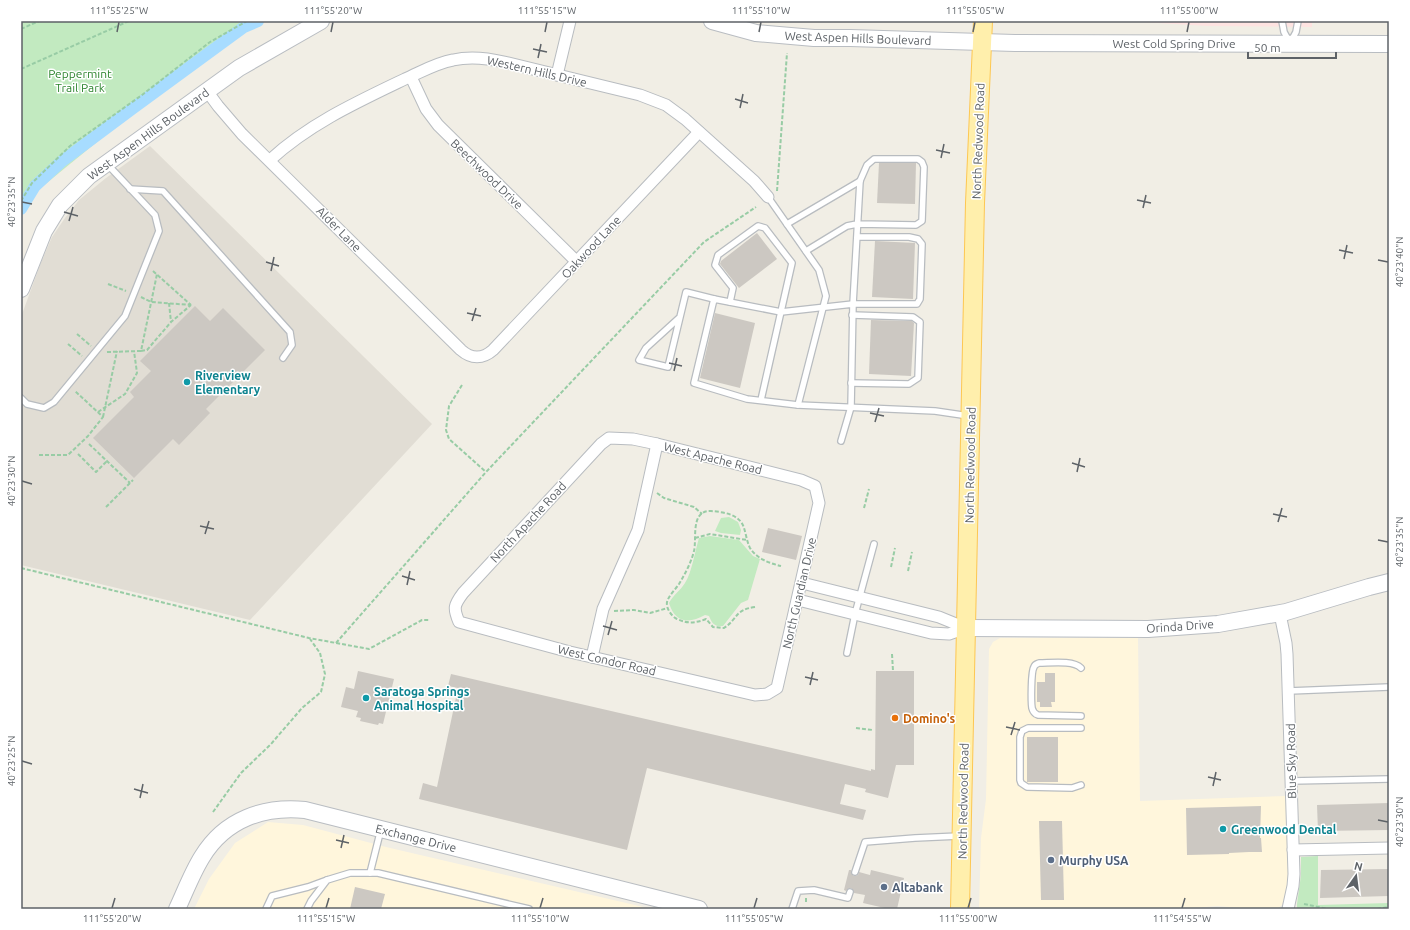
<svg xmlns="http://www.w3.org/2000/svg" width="1410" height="930" viewBox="0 0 1410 930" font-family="Ubuntu,sans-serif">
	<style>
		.commercial { fill: #fff6dc }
		.education { fill: #e1ddd4 }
		.medical { fill: #fee3e1 }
		.green { fill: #c2eac0 }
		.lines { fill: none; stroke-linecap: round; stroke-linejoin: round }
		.canal { stroke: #a7dcff; stroke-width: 12 }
		.building { fill: #ccc8c2 }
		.lane-casing { stroke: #b8bcc0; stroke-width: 8 }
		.street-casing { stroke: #b8bcc0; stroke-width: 13 }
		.secondary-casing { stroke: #b9bdc2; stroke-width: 18 }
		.primary-casing { stroke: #fdc752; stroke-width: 20 }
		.path { stroke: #98cca5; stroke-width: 2; stroke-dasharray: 4 2; stroke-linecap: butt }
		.lane { stroke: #fff; stroke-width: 5.5 }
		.street { stroke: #fff; stroke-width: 11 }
		.secondary { stroke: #fff; stroke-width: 16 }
		.primary { stroke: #ffefac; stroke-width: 18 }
		.ticks { fill: none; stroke: #5d6267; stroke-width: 1.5 }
		.culture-dot { fill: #0f9aa8; stroke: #fff; stroke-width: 1.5 }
		.food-dot { fill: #e8710a; stroke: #fff; stroke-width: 1.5 }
		.service-dot { fill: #5c6f8a; stroke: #fff; stroke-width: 1.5 }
		.labels { text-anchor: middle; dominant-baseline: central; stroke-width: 3; stroke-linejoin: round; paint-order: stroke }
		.street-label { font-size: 12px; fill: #5d6267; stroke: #fff }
		.park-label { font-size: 12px; fill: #2e852f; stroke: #fff }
		.culture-label { font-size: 12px; font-weight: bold; fill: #0d838f; stroke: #fff; text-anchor: start }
		.food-label { font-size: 12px; font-weight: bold; fill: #c56008; stroke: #fff; text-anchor: start }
		.service-label { font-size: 12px; font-weight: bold; fill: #4e5e75; stroke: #fff; text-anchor: start }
		.neatline { fill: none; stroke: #5d6267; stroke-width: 1.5 }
		.ticks-label { font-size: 10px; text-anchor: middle; fill: #5d6267 }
	</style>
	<rect width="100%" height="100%" fill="#f1eee5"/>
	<g class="commercial">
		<path d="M1000,638H1138L1140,801L1286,796L1289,872L1288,887L1282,905L1277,909H1254L1217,906L1181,909H979L981,838L986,799L989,649L993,642Z"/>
		<path d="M268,822L303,825L386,847L652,909H194L209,879L235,843Z"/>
	</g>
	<path class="education" d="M150,146L432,424L250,620L21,565V317L40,265L52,237L65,218L79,200L106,178Z"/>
	<path class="medical" d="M1126,21H1312V27L1207,26Z"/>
	<g class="green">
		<path d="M21,21H245L21,204Z"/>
		<path d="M729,517L738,522L741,530L740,535L721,533L715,531L721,518Z"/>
		<path d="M710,536L739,540L753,556L760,559L748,600L741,603L723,626C714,627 712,623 709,616L705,615C689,624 675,623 669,603C673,595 680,591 685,583C692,572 695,551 699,538Z"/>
		<path d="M1318,856V905L1389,903V909H1297V904L1301,875V857Z"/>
	</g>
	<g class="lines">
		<path class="canal" d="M21,209L35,186L61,162L132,109L244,27L258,21"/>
	</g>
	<g class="building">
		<path d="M879,163H916L915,204L877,203Z"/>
		<path d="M757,233L777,259L739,288L720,264L721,261Z"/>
		<path d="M875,241L915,243L913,299L872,297Z"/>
		<path d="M195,306L210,321L223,308L265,350L206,409L210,413L179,445L173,439L134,478L93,438L134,397L130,392L151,371L140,361Z"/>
		<path d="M715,313L755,323L740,388L700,378Z"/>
		<path d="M871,320L912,321L914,323L911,376L869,374Z"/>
		<path d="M768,528L802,536L796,560L762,552Z"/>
		<path d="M358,671L394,679L383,724L379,723L378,725L360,721L361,718L356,717L358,711L341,707L346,687L354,689Z"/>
		<path d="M876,671H914V765H896L888,798L865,792L866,789L845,784L840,804L866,810L863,820L647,768L627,850L419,799L423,783L437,787L458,688L448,686L451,674L871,771V769L875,770Z"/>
		<path d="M1045,673H1055V702H1051L1052,707H1040V702H1037V682H1045Z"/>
		<rect x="1027" y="737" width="31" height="45"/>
		<path d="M1389,803V830L1318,831L1317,805Z"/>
		<path d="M1261,806L1260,838H1261L1262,852H1249L1229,853V854L1187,855L1186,808Z"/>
		<path d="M1039,821H1062L1064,900H1041Z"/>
		<path d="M1389,869V896L1320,898L1321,870Z"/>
		<path d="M849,870H851L852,874L854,876L858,875L859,872L870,875L871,870L904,878L897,909H889L863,903L865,895L854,893L853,890L851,888L848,889L846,891L844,890Z"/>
		<path d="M355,887L385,894L381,909H350Z"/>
	</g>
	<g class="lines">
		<defs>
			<g id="lane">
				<path d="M1282,21L1284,32L1290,43L1296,32L1298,21"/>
				<path d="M130,189L163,191L290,332L292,345L283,358"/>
				<path d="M768,197L819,270L826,296L798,405L935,411L969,416"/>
				<path d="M787,224L860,181"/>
				<path d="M806,251L847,226L857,224L916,225L922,221L924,167L922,162L918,159H874L867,165L860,181L853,304H917L920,299L922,244L918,239L909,237H857"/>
				<path d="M730,302L733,288L715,265L718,255L758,226L765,228L792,263L761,400"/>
				<path d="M679,318L646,348L639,360L668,367L686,292L714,299"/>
				<path d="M851,383L909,384L918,378L920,322L913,317L852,315"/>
				<path d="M21,398L27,404L44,408L54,402L125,316L159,231L155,215L108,165"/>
				<path d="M798,405L747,399L694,383L714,299L781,312L853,304L851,407L841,441"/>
				<path d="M847,653L855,614L874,544"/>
				<path d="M1081,668C1073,660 1051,663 1039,663C1037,664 1035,664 1034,667C1031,671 1031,702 1032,708C1033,712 1035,714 1038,715L1081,716"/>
				<path d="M1289,691L1389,687"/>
				<path d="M1081,728H1028L1022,731L1020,737V780L1021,783L1027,787L1072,788L1081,785"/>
				<path d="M1291,781L1389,779"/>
				<path d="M855,872L865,842L915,838L959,836"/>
				<path d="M370,873L381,829"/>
				<path d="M266,909L272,896L308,887L327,880"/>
				<path d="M307,909L311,901L327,880L350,873H378L529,909"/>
				<path d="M792,909L798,891L814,890L848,898L850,892"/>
			</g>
			<g id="street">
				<path d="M557,75L570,21"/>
				<path d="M411,77L426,109L438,125L577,262"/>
				<path d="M207,91L218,106L242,134L461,350C471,359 483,359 493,350L699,132"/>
				<path d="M270,160C309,124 357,102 405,79C421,72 436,63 453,60C470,56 487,58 504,62L640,95L666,105L685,119L754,181L768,197"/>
				<path d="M609,438L633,439L657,444L801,480L815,486L819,503L777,688L767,694L755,695L570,652L459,622C453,608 454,605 463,593L601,444Z"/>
				<path d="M802,583L939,617L966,628"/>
				<path d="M798,600L931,633L949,634L966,628"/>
				<path d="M1280,614L1286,643L1287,654L1294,874L1293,886L1288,909"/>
				<path d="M592,657L603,609L638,530L657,444"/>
				<path d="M1293,850L1389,848"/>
			</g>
			<g id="secondary">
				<path d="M712,21L756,33L814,38H850L1015,43L1389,44"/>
				<path d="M21,289L44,231L60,205L89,176L239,68L321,21"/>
				<path d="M966,628L1148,629L1218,624L1286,612L1369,587L1389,582"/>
				<path d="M177,909C185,892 192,873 202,857C225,819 264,806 305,810L699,909"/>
			</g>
			<path id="primary" d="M960,909L975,203L983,21"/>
		</defs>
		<use href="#lane" class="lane-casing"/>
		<use href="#street" class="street-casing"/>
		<use href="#secondary" class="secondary-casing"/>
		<use href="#primary" class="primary-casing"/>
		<g class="path">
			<path d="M21,29L39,21"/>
			<path d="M21,69L129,21"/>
			<path d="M777,191L787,53"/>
			<path d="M21,201L32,183L70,146L142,95L210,42L247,21"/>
			<path d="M153,271L191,305"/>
			<path d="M108,284L126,291"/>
			<path d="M141,297L151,302L191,305"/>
			<path d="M169,303L171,322"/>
			<path d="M77,334L91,346"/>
			<path d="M68,344L82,356"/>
			<path d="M141,351L147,350L171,322L191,305"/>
			<path d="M107,352L141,351L157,274"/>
			<path d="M462,385L449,406L446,430L449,439L486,472"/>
			<path d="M98,412L125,394L137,373L134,351"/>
			<path d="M103,417L117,351"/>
			<path d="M89,444L130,483"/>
			<path d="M78,454L96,472L107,461"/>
			<path d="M39,455H68L88,436L103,417L75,391"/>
			<path d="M657,493L664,498L694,507L702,514"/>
			<path d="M106,507L133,480"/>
			<path d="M864,508L869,489"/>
			<path d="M695,538L710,534L747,540"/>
			<path d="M891,567L895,548"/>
			<path d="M21,568L309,638L369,649L422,620H429"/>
			<path d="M908,571L912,552"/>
			<path d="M755,607C734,610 739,618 724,628L713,627L706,619C696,623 688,624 677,619C671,616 666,608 667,602C669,595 675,590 679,584C685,574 691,563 694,551C697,539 690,510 711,511C723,512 740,514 744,528C746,534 747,542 750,548C757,559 769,563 781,566"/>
			<path d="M614,611L634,610L650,613L668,608"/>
			<path d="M336,643L486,472L704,242L756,207"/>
			<path d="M892,654L893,671"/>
			<path d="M856,728L873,730"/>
			<path d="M213,812L241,773L271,744L302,708L321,692L325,674L320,653L310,639"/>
			<path d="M806,898V904"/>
			<path d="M1304,904L1328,909"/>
			<path d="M1377,909L1389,907"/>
		</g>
		<use href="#lane" class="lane"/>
		<use href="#street" class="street"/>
		<use href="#secondary" class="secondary"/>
		<use href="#primary" class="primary"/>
	</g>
	<path class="ticks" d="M117,32L119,22M331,32L333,22M545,32L547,22M759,32L761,22M973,32L975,22M1187,32L1189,22M533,49L547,52M538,58L541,44M735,99L748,103M740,108L743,94M936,150L950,153M941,158L944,144M1137,200L1151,203M22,202L32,204M1143,208L1146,195M64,212L78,216M69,221L73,207M1339,250L1353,253M1344,259L1347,245M1378,260L1388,262M266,262L279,266M271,271L274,257M467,313L481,316M472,321L476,308M669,363L682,366M674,371L677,358M870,413L884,416M875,422L879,408M1072,463L1085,467M1077,472L1080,458M22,481L32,484M1273,514L1287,517M1278,522L1282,508M200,526L214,529M205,534L209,521M1378,540L1388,542M402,576L415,580M407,585L410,571M603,626L617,630M608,635L612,621M805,677L818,680M810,685L813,672M1006,727L1020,730M1011,735L1015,722M22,761L32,764M1208,777L1221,780M1213,786L1216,772M134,789L148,793M140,798L143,784M1378,820L1388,822M336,840L349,843M341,848L344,835M112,908L115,898M326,908L329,898M540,908L543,898M754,908L757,898M968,908L971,898M1182,908L1185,898"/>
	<g class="culture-dot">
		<circle cx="187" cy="382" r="4"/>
		<circle cx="366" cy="698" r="4"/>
		<circle cx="1223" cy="829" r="4"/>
	</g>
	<circle class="food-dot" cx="895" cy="718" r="4"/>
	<g class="service-dot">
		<circle cx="1051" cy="860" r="4"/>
		<circle cx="884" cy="887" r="4"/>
	</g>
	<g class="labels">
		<g class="street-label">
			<text transform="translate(858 38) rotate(2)">West Aspen Hills Boulevard</text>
			<text x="1174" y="43">West Cold Spring Drive</text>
			<text transform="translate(537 71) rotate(13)">Western Hills Drive</text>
			<text transform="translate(148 134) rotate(-36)">West Aspen Hills Boulevard</text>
			<text transform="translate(978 141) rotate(-88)">North Redwood Road</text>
			<text transform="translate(487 174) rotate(44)">Beechwood Drive</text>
			<text transform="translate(339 229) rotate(45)">Alder Lane</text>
			<text transform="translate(591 247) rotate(-47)">Oakwood Lane</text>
			<text transform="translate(713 458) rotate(14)">West Apache Road</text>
			<text transform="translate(970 465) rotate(-89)">North Redwood Road</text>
			<text transform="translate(528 522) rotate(-47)">North Apache Road</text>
			<text transform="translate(799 593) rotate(-77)">North Guardian Drive</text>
			<text transform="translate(1180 626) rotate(-4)">Orinda Drive</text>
			<text transform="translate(607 660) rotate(13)">West Condor Road</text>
			<text transform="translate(1291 761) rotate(-91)">Blue Sky Road</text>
			<text transform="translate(963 801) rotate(-89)">North Redwood Road</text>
			<text transform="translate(416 838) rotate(14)">Exchange Drive</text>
		</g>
		<g class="park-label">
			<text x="80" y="73">Peppermint<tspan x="80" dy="14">Trail Park</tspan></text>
		</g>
		<g class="culture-label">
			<text x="195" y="375">Riverview<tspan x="195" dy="14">Elementary</tspan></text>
			<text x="374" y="691">Saratoga Springs<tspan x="374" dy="14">Animal Hospital</tspan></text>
			<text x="1231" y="829">Greenwood Dental</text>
		</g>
		<g class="food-label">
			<text x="903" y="718">Domino's</text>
		</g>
		<g class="service-label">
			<text x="1059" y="860">Murphy USA</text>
			<text x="892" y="887">Altabank</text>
		</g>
	</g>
	<rect width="1410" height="930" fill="none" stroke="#ffffff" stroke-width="44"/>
	<g transform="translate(1356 876) rotate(14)" stroke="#ffffff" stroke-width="3" paint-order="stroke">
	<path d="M0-3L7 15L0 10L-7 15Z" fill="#5d6267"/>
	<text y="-6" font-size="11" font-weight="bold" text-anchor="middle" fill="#5d6267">N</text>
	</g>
	<path d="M1248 52v6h88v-6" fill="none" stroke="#5d6267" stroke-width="2"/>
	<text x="1254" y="52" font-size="12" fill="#5d6267" stroke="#ffffff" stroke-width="3" paint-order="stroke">50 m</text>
	<rect x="22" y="22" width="1366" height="886" class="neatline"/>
	<g class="ticks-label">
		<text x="119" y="14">111°55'25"W</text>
		<text x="333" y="14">111°55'20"W</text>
		<text x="547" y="14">111°55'15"W</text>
		<text x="761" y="14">111°55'10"W</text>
		<text x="975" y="14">111°55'05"W</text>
		<text x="1189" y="14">111°55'00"W</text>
		<text transform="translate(11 202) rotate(-90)" y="4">40°23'35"N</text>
		<text transform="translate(1399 262) rotate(-90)" y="4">40°23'40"N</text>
		<text transform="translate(11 481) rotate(-90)" y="4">40°23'30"N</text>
		<text transform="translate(1399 542) rotate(-90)" y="4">40°23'35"N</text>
		<text transform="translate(11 761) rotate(-90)" y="4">40°23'25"N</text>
		<text transform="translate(1399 822) rotate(-90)" y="4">40°23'30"N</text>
		<text x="112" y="922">111°55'20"W</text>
		<text x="326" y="922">111°55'15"W</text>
		<text x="540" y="922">111°55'10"W</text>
		<text x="754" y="922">111°55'05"W</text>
		<text x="968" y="922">111°55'00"W</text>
		<text x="1182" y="922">111°54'55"W</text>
	</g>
</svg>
